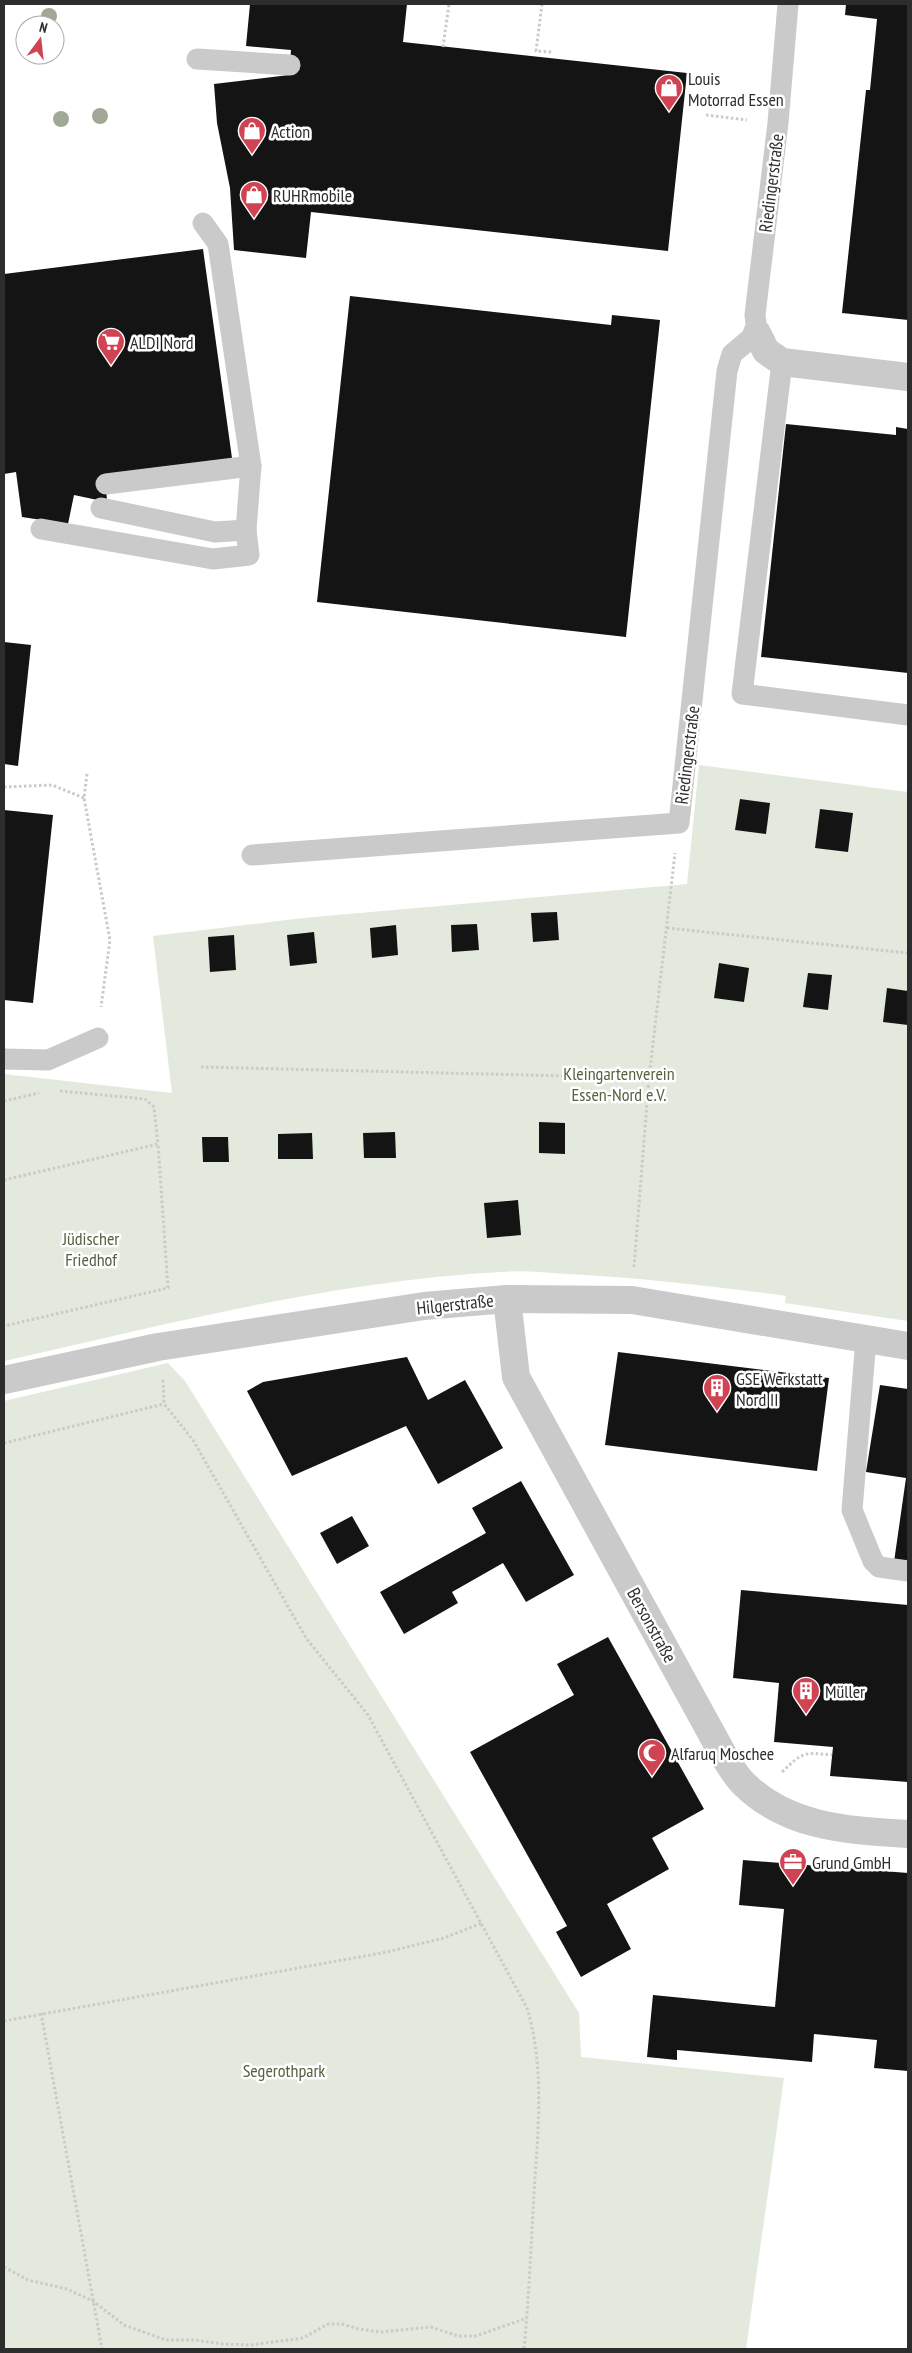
<svg xmlns="http://www.w3.org/2000/svg" width="912" height="2353" viewBox="0 0 912 2353" font-family="'PT Sans Narrow',sans-serif">
	<style>
		.green { fill: #e3e9dc }
		.building { fill: #141414 }
		.lines { fill: none; stroke-linecap: round; stroke-linejoin: round }
		.path { stroke: #cacaca; stroke-width: 3; stroke-dasharray: 2.5 2.5; stroke-linecap: butt }
		.lane { stroke: #cacaca; stroke-width: 21 }
		.street { stroke: #cacaca; stroke-width: 28 }
		.tree { fill: #a0a996 }
		.labels { text-anchor: middle; dominant-baseline: central; stroke-width: 5; stroke-linejoin: round; paint-order: stroke }
		.poi-label { font-size: 18px; fill: #2d2d2d; stroke: #fff; text-anchor: start }
		.street-label { font-size: 18px; fill: #2d2d2d; stroke: #fff }
		.park-label { font-size: 18px; fill: #526340; stroke: #fff }
	</style>
	<rect width="100%" height="100%" fill="#fff"/>
	<g class="green">
		<path d="M699,765L908,792V1321L785,1303L786,1296C713,1286 642,1278 568,1274C546,1273 523,1270 501,1272C333,1281 167,1324 4,1361V1074L172,1093L153,936L303,918L687,884Z"/>
		<path d="M168,1363L185,1381L579,2013L581,2057L784,2078L746,2349H4V1401Z"/>
	</g>
	<g class="building">
		<path d="M250,4H407L403,42L687,73L668,251L311,212L306,258L234,250L230,188L217,123L214,84L289,75L291,50L246,46Z"/>
		<path d="M846,4H908V320L842,313L866,90H870L877,19L845,15Z"/>
		<path d="M203,249L232,458L106,484L107,502L74,495L68,524L22,517L16,472L4,474V274Z"/>
		<path d="M350,296L611,325L612,315L660,320L626,637L317,602Z"/>
		<path d="M786,424L896,435V427L908,429V673L761,657Z"/>
		<path d="M4,642L31,645L18,766L4,764Z"/>
		<path d="M740,799L770,803L766,834L735,830Z"/>
		<path d="M820,809L853,813L848,852L815,848Z"/>
		<path d="M4,810L53,815L33,1003L4,1000Z"/>
		<path d="M557,912L559,940L533,942L531,913Z"/>
		<path d="M477,924L479,950L452,952L451,925Z"/>
		<path d="M396,925L398,955L372,958L370,928Z"/>
		<path d="M314,932L317,963L290,966L287,935Z"/>
		<path d="M234,935L236,970L210,972L208,937Z"/>
		<path d="M719,963L749,968L744,1002L714,998Z"/>
		<path d="M808,973L832,975L828,1010L803,1007Z"/>
		<path d="M887,988L908,991V1025L883,1022Z"/>
		<path d="M539,1122L565,1123V1154L539,1153Z"/>
		<path d="M395,1132L396,1158H364L363,1133Z"/>
		<path d="M312,1133L313,1159H278V1134Z"/>
		<path d="M202,1137H228L229,1162H203Z"/>
		<path d="M518,1200L521,1235L487,1238L484,1203Z"/>
		<path d="M618,1352L829,1378L817,1471L605,1445Z"/>
		<path d="M407,1357L428,1400L465,1380L503,1448L438,1484L406,1426L292,1476L247,1391L263,1382Z"/>
		<path d="M880,1385L908,1389V1564L894,1562L906,1478L866,1472Z"/>
		<path d="M521,1481L574,1575L526,1602L503,1563L452,1592L458,1603L404,1634L380,1592L486,1533L472,1508Z"/>
		<path d="M352,1516L369,1546L337,1564L320,1533Z"/>
		<path d="M741,1590L908,1605V1782L830,1776L833,1747L774,1742L779,1683L733,1678Z"/>
		<path d="M608,1637L704,1809L652,1838L669,1869L607,1904L631,1949L581,1977L556,1932L567,1926L470,1752L574,1695L557,1664Z"/>
		<path d="M743,1860L908,1873V2071L874,2068L877,2040L814,2034L812,2062L677,2050V2060L647,2057L653,1995L775,2007L784,1909L739,1905Z"/>
	</g>
	<g class="lines">
		<g class="path">
			<path d="M542,4L536,51L552,52"/>
			<path d="M443,47L449,4"/>
			<path d="M706,115L747,120"/>
			<path d="M87,774L84,798L110,940L101,1007"/>
			<path d="M4,787L52,785L84,798"/>
			<path d="M667,928L908,953"/>
			<path d="M201,1067L649,1078"/>
			<path d="M60,1091L145,1099L154,1107L158,1144"/>
			<path d="M4,1101L39,1093"/>
			<path d="M4,1180L158,1144L168,1288L4,1326"/>
			<path d="M634,1267L649,1078L675,853"/>
			<path d="M163,1380L164,1404L193,1440L306,1638L368,1715L527,2008C545,2068 538,2131 534,2193C531,2245 529,2297 524,2349"/>
			<path d="M4,1443L164,1404"/>
			<path d="M782,1772C803,1752 803,1752 832,1755"/>
			<path d="M41,2013L102,2349"/>
			<path d="M4,2021L387,1952L444,1938L482,1923"/>
			<path d="M4,2267L28,2280L67,2289L93,2301L124,2325L166,2340H195L223,2344L251,2345L303,2338L328,2324H342L359,2329L380,2332L431,2327L458,2336H476L527,2318"/>
		</g>
		<g class="lane">
			<path d="M197,59L290,65"/>
			<path d="M782,362L742,694L908,715"/>
			<path d="M106,484L251,466"/>
			<path d="M101,508L215,532L246,530"/>
			<path d="M41,529L213,559L249,555L246,530L251,466L218,244L203,223"/>
			<path d="M252,855L679,823L727,371L732,354L757,333L755,315L778,123L788,4"/>
			<path d="M4,1059L48,1060L98,1038"/>
			<path d="M866,1339L852,1510L873,1561L879,1567L908,1571"/>
		</g>
		<g class="street">
			<path d="M757,333L766,351L782,362L908,377"/>
			<path d="M507,1299L516,1377L725,1758C730,1766 736,1776 743,1783C788,1828 848,1830 908,1834"/>
			<path d="M4,1380L158,1347L424,1306L507,1299L632,1300L908,1346"/>
		</g>
	</g>
	<g class="tree">
		<circle cx="49" cy="16" r="8"/>
		<circle cx="100" cy="116" r="8"/>
		<circle cx="61" cy="119" r="8"/>
	</g>
	<defs>
		<symbol id="shop-pin" viewBox="-11 -11 22 30"><path d="M0 17L-7.5 6A9.5 9.5 0 1 1 7.5 6Z" fill="#d04353" stroke="#fff"/><path d="M-5-2.5h2.3a2.7 3.5 0 0 1 5.4 0H5L5.5 6h-11ZM-1.5-2.5h3a1.5 2.3 0 0 0-3 0Z" fill="#fff"/></symbol>
		<symbol id="supermarket-pin" viewBox="-11 -11 22 30"><path d="M0 17L-7.5 6A9.5 9.5 0 1 1 7.5 6Z" fill="#d04353" stroke="#fff"/><path d="M-6-5.5h2.5l.6 2H6L4.5 2H-2.5L-4.4-4H-6ZM-1.5 3.2a1.3 1.3 0 1 0 .1 0ZM3 3.2a1.3 1.3 0 1 0 .1 0Z" fill="#fff"/></symbol>
		<symbol id="building-pin" viewBox="-11 -11 22 30"><path d="M0 17L-7.5 6A9.5 9.5 0 1 1 7.5 6Z" fill="#d04353" stroke="#fff"/><path d="M-4-6H4V6H1V3H-1V6H-4ZM-2.5-4.3h1.7v1.8h-1.7ZM.8-4.3h1.7v1.8H.8ZM-2.5-1h1.7V.8h-1.7ZM.8-1h1.7V.8H.8Z" fill="#fff"/></symbol>
		<symbol id="mosque-pin" viewBox="-11 -11 22 30"><path d="M0 17L-7.5 6A9.5 9.5 0 1 1 7.5 6Z" fill="#d04353" stroke="#fff"/><path d="M3.5-4.9A6 6 0 1 0 3.5 4.9A5 5 0 1 1 3.5-4.9Z" fill="#fff"/></symbol>
		<symbol id="office-pin" viewBox="-11 -11 22 30"><path d="M0 17L-7.5 6A9.5 9.5 0 1 1 7.5 6Z" fill="#d04353" stroke="#fff"/><path d="M-6-3h4V-5.5h4V-3h4V5H-6ZM-1-4.5V-3h2v-1.5ZM-6 0V1H6V0Z" fill="#fff"/></symbol>
	</defs>
	<g fill-rule="evenodd">
		<use href="#shop-pin" x="653" y="72" width="32" height="43"/>
		<use href="#shop-pin" x="236" y="115" width="32" height="43"/>
		<use href="#shop-pin" x="238" y="179" width="32" height="43"/>
		<use href="#supermarket-pin" x="95" y="326" width="32" height="43"/>
		<use href="#building-pin" x="701" y="1372" width="32" height="43"/>
		<use href="#building-pin" x="790" y="1675" width="32" height="43"/>
		<use href="#mosque-pin" x="636" y="1737" width="32" height="43"/>
		<use href="#office-pin" x="777" y="1846" width="32" height="43"/>
	</g>
	<g class="labels">
		<g class="poi-label">
			<text x="688" y="78">Louis<tspan x="688" dy="21">Motorrad Essen</tspan></text>
			<text x="271" y="131">Action</text>
			<text x="273" y="195">RUHRmobile</text>
			<text x="130" y="342">ALDI Nord</text>
			<text x="736" y="1378">GSE Werkstatt<tspan x="736" dy="21">Nord II</tspan></text>
			<text x="825" y="1691">Müller</text>
			<text x="671" y="1753">Alfaruq Moschee</text>
			<text x="812" y="1862">Grund GmbH</text>
		</g>
		<g class="street-label">
			<text transform="translate(771 183) rotate(-83)">Riedingerstraße</text>
			<text transform="translate(687 755) rotate(-83)">Riedingerstraße</text>
			<text transform="translate(455 1304) rotate(-6)">Hilgerstraße</text>
			<text transform="translate(652 1625) rotate(61)">Bersonstraße</text>
		</g>
		<g class="park-label">
			<text x="619" y="1073">Kleingartenverein<tspan x="619" dy="21">Essen-Nord e.V.</tspan></text>
			<text x="91" y="1238">Jüdischer<tspan x="91" dy="21">Friedhof</tspan></text>
			<text x="284" y="2070">Segerothpark</text>
		</g>
	</g>
	<rect width="912" height="2353" fill="none" stroke="#2d2d2d" stroke-width="10"/>
	<g transform="translate(40 40) rotate(15)"><circle r="24" fill="#ffffff" stroke="#ababab"/>
	<path d="M0-4L9 19L0 12L-9 19Z" fill="#d04353"/>
	<text y="-8" font-size="14" font-weight="bold" text-anchor="middle" fill="#2d2d2d">N</text>
	</g>
</svg>
